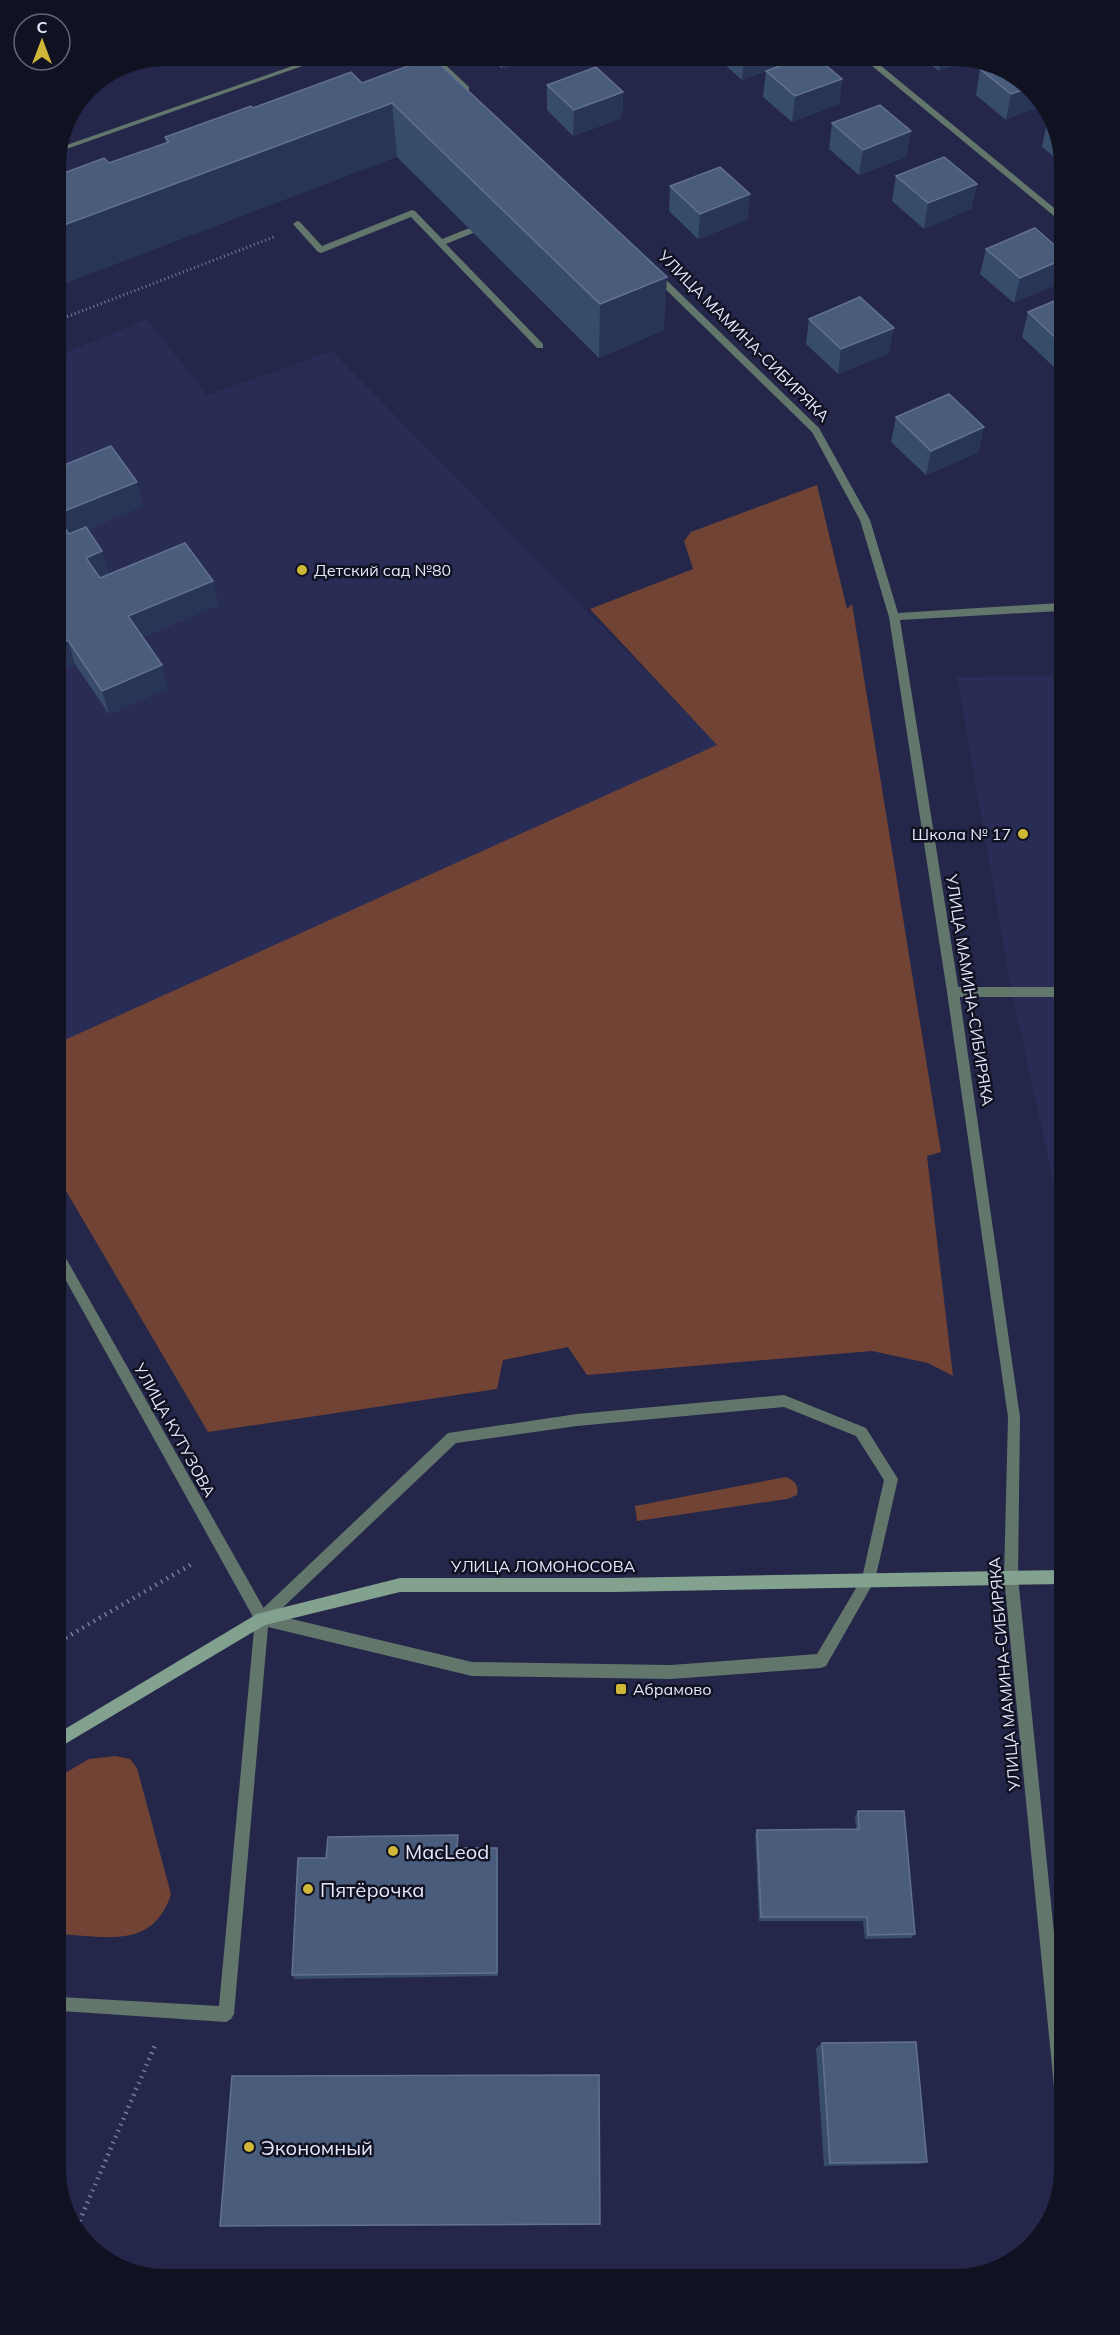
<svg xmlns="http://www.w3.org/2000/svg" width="1120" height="2335" viewBox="0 0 1120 2335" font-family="Mulish,sans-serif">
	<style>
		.built { fill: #292c55 }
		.green { fill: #714334 }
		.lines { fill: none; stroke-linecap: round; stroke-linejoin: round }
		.path-far1 { stroke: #7a7d9a; stroke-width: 3; stroke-dasharray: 1 3; stroke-linecap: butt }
		.path { stroke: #7a7d9a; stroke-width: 4.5; stroke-dasharray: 1.5 5; stroke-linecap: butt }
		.lane { fill: #63766b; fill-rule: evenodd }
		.street { fill: #63766b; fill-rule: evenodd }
		.secondary { fill: #83a18f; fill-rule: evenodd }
		.wall { fill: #374b6b }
		.shaded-wall { fill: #283557 }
		.building { fill: #4a5c7b; stroke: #62718f; stroke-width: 1.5 }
		.poi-dot { fill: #cfb837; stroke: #101221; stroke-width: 2 }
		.labels { text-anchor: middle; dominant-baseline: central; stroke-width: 5; stroke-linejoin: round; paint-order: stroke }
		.street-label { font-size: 16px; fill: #e4e7fe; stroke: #101221 }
		.poi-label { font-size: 16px; fill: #e4e7fe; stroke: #101221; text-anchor: start }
		.near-poi-label { font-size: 20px; fill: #e4e7fe; stroke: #101221; text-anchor: start }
	</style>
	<rect width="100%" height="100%" fill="#242749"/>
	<g class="built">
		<path d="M147,319L207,395L332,351L718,745L664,776L58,1043L56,357Z"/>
		<path d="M1060,676L1062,1223L1012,992L957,677Z"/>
	</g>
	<g class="green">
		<path d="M817,485L847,609L852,604L941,1152L927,1156L953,1376L928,1363L872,1351L587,1375L568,1347L503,1360L497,1389L208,1432L59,1179L58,1043L717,745L590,609L693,569L684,541L691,532Z"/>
		<path d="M786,1477C795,1481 799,1485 797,1495L787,1499L637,1521L635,1506Z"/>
		<path d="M115,1756L130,1759L137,1768L171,1894C154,1949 106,1937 61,1934L60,1776L89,1759Z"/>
	</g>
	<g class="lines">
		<path class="path-far1" d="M56,321L274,237"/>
		<g class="path">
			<path d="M60,1641L192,1564"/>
			<path d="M77,2227L156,2043"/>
		</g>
		<g class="lane">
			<path d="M412,210L415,211L442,239L467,229H473V233L446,244L543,344V348H537L411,217L321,253L318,252L293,224L297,221L300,222L322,246Z"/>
			<path d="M953,987H1061V997H953L947,992Z"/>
			<path d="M784,1395L866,1428L898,1479L875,1580L826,1666L821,1668L671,1679L472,1676L268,1627L234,2014L231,2019L226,2022L61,2011V1997L219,2006L255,1619L257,1614L448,1433L577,1414ZM784,1407L856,1436L884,1480L862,1578L817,1654L671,1665L472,1662L275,1615L456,1443L577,1426Z"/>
		</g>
		<g class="street">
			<path d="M321,56H331L58,152L61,147Z"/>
			<path d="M428,56H436L469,87V91H463Z"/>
			<path d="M860,56H869L1059,212V220Z"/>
			<path d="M654,270L657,271L819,428L870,520L898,613L1060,603V611L900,620L959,992L1020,1417L1018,1577L1064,2032V2115L1059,2112L1056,2107L1004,1577L1008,1417L947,992L889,617L860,520L812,432L651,275L650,273Z"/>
			<path d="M59,1252L63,1253L267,1614L269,1619L267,1624L262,1626L257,1624L59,1268Z"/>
		</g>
		<path class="secondary" d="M1063,1570V1584L613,1592H400L265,1625L60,1747V1732L257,1614L400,1578H613Z"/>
	</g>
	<g class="wall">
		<path d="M488,56H541L502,69Z"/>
		<path d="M715,56H789L788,63L842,79L839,104L792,122L763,97L766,71L742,80Z"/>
		<path d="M920,56H963L971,59L939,71Z"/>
		<path d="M432,57L664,330L599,358L397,157L109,163L166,143L165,137L253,108L362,83Z"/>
		<path d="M980,69L1022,78L1006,120L976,95Z"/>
		<path d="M547,85L623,92L622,118L573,136L547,110Z"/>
		<path d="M1047,122L1059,129V161L1042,147Z"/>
		<path d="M832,123L911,131L906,157L859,175L829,149Z"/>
		<path d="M896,176L977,184L971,209L924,229L892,201Z"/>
		<path d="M670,186L748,219L698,239L669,211Z"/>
		<path d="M1035,228L1014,303L980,274L986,249Z"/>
		<path d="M1059,299V366L1055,368L1022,337L1028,312Z"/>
		<path d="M809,319L889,353L838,374L806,344Z"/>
		<path d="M896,417L979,452L926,475L891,442Z"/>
		<path d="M57,468L143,506L87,529L109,574L213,581L218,605L142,637L168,688L109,714L75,664L57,672Z"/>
		<path d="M858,1811L915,1934L911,1938L865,1939L863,1921H759L755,1835L757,1830L856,1829L855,1816Z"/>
		<path d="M458,1835V1848L498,1853V1976L295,1979L292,1975L326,1858Z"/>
		<path d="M822,2043L927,2162L919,2164L824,2166L816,2048Z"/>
		<path d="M600,2224V2225L220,2226Z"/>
	</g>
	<g class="shaded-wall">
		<path d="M502,56H541L502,69Z"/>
		<path d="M744,56H789L788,63L742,80Z"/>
		<path d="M941,56H963L971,59L939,71Z"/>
		<path d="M159,57L106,75L123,64Z"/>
		<path d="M842,79L839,104L792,122L795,96Z"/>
		<path d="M1029,88L1042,106L1006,120L1011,94Z"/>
		<path d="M623,92L622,118L573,136L574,110Z"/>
		<path d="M392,103L397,157L56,287V228Z"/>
		<path d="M911,131L906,157L859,175L863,150Z"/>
		<path d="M977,184L971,209L924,229L928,203Z"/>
		<path d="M750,194L748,219L698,239L700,214Z"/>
		<path d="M1059,261V284L1014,303L1020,278Z"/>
		<path d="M667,277L664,330L599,358L600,304Z"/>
		<path d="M894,328L889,353L838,374L841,349Z"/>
		<path d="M1059,352V366L1055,368Z"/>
		<path d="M61,384L64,397L56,399V385Z"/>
		<path d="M984,427L979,452L926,475L931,451Z"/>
		<path d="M137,482L143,506L62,539L57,521V514Z"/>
		<path d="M102,551L109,575L92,582L86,558Z"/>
		<path d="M213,581L218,605L134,640L128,616Z"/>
		<path d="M68,640L75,664L57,672V645Z"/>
		<path d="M162,665L168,688L109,714L102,691Z"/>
		<path d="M60,1535L63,1541L60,1543Z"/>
		<path d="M497,1848L498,1853V1976L497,1973Z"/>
	</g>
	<g class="building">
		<path d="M808,56H815L842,79L795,96L766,71Z"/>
		<path d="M432,57L667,277L600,304L392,103L56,228V176L104,158L109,163L169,142L165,137L251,106L253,108L351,72L362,83Z"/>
		<path d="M989,66L1022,78L1029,88L1011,94L980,69Z"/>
		<path d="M596,67L623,92L574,110L547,85Z"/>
		<path d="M880,105L911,131L863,150L832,123Z"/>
		<path d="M1052,120L1059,129V131L1047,122Z"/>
		<path d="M944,157L977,184L928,203L896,176Z"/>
		<path d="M720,167L750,194L700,214L670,186Z"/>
		<path d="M1035,228L1059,249V261L1020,278L986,249Z"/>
		<path d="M860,297L894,328L841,349L809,319Z"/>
		<path d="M1059,299V341L1028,312Z"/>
		<path d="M56,377L61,384L56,385Z"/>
		<path d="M949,394L984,427L931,451L896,417Z"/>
		<path d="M111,446L137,482L57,514V468Z"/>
		<path d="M57,517L69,534L86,527L102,551L86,558L100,578L185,543L213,581L128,616L162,665L102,691L68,640L57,645Z"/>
		<path d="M858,1811H904L915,1934L868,1935L867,1917H761L757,1830L859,1829Z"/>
		<path d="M458,1835L457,1848H497V1973L292,1975L298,1858H326L328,1837Z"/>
		<path d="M916,2042L927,2162L830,2163L822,2043Z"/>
		<path d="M599,2075L600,2224L220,2226L232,2076Z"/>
	</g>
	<g class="poi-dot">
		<circle cx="302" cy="570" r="6"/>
		<circle cx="1023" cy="834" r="6"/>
		<rect x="615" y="1683" width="12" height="12" rx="3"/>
		<circle cx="393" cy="1851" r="6"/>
		<circle cx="308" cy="1889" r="6"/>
		<circle cx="249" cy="2147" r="6"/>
	</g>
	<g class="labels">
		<g class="street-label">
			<text transform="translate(744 336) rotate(45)">УЛИЦА МАМИНА-СИБИРЯКА</text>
			<text transform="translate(970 990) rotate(81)">УЛИЦА МАМИНА-СИБИРЯКА</text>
			<text transform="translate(175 1430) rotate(61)">УЛИЦА КУТУЗОВА</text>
			<text x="543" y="1566">УЛИЦА ЛОМОНОСОВА</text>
			<text transform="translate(1004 1674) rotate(-95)">УЛИЦА МАМИНА-СИБИРЯКА</text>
		</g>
		<g class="poi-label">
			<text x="314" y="570">Детский сад №80</text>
			<text x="1011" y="834" text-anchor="end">Школа № 17</text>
			<text x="633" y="1689">Абрамово</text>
		</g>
		<g class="near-poi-label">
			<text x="405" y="1851">MacLeod</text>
			<text x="320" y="1889">Пятёрочка</text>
			<text x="261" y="2147">Экономный</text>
		</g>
	</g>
	<path d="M0 0H1120V2335H0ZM165 66H955A99 99 0 0 1 1054 165V2170A99 99 0 0 1 955 2269H165A99 99 0 0 1 66 2170V165A99 99 0 0 1 165 66Z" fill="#101221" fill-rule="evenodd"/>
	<g transform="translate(42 42)"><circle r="28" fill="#101221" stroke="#656779" stroke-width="1.5"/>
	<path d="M0-4.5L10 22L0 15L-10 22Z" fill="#cfb837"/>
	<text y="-9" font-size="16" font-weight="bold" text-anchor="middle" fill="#e4e7fe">С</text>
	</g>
</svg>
